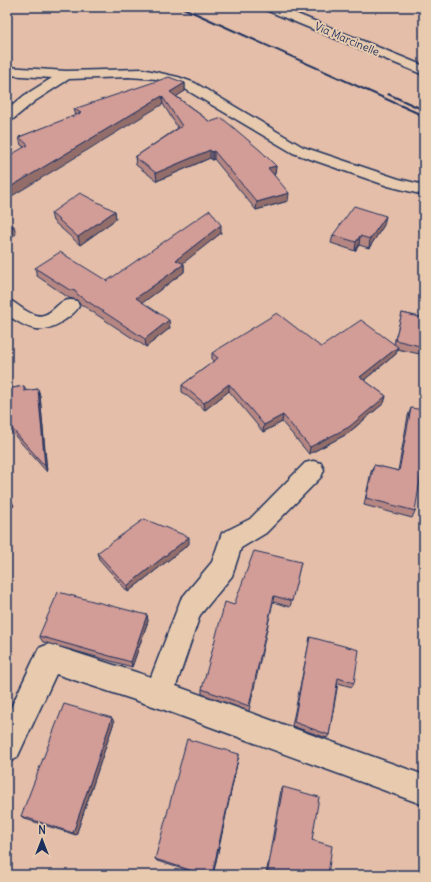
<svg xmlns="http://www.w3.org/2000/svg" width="431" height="882" viewBox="0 0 431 882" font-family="Delius,sans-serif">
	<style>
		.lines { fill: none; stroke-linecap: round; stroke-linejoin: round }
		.minor-casing { stroke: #1b2f5e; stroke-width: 3 }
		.minor { fill: #e8cbae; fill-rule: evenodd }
		.rail { stroke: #1b2f5e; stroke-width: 2 }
		.wall { fill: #b58682; stroke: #1b2f5e }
		.shaded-wall { fill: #936d6a; stroke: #1b2f5e }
		.building { fill: #d29c97; stroke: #1b2f5e }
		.labels { text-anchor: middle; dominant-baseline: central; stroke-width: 4; stroke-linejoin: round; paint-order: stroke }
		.far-street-label { font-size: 11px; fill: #1b2f5e; stroke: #e8cbae }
	</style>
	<rect width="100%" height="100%" fill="#e4bea8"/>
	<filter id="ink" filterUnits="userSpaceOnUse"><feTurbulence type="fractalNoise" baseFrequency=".025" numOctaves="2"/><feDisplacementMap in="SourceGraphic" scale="8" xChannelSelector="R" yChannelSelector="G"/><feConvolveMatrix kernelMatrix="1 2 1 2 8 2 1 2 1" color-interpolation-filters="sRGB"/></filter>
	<g filter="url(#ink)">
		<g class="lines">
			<defs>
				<g id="minor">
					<path d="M264,7H280L424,66V75L266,10Z"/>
					<path d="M7,67L66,71L142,69L178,77L195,83L303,147L399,179L424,185V195L388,186L293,153L185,89L157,79L128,77L69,79L35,101L12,120L7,121V110L25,95L52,78L7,75Z"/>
					<path d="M7,299C18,303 31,319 44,315C57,311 59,296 77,301L79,306C76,312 71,315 66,319C42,336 30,330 7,315Z"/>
					<path d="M313,461L321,463L324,470L321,477L266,533L241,548L232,576L200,615L176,686L424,775V805L159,708L56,674L17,758L7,763V716L39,648L49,644L151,677L181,599L212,562L222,533L250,519L305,463Z"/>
				</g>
			</defs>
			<use href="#minor" class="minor-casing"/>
			<use href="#minor" class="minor"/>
			<g class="rail">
				<path d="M181,7L424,116"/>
				<path d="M388,94L424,110"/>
			</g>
		</g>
		<g class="wall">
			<path d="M185,83V91L176,96L210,122L276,166L275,174L274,175L288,201L256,210L214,159L212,160L210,158L157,181L136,165L135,157L178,128L163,104L24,147L21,145L19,137L76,116L74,109Z"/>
			<path d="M115,211L116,219L80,245L53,221L51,213Z"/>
			<path d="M384,225L369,248L359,245L355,251L331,243L333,235Z"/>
			<path d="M221,233L182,263L184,264V272L142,303L170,328L146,347L79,303L77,300L69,298L37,276L35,268L107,281Z"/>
			<path d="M402,313L424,318V355L397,349L396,354L364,380L386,396L384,403L347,434L309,454L282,422L263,432L229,391L205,410L182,392V385L214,361L212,360V353L321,347L394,344Z"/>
			<path d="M24,386L26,391L38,389L40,396L47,472L7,427V389Z"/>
			<path d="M411,408L415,511L412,518L364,505L371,472L374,465L398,471L408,416Z"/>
			<path d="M189,544L128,592L99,559L97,553Z"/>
			<path d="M301,562L290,607L273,602L249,711L202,694V689Z"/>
			<path d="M147,615L148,621L132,667L43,642L39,636Z"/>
			<path d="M310,637L354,683L352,687L338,683L329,735L327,738L292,726L309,643Z"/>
			<path d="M114,722L76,835L25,819L21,816Z"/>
			<path d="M239,754L213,875H202L157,861L155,859Z"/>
			<path d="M283,787L312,840L328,875H266L281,790Z"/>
		</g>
		<g class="shaded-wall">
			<path d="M9,51L11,58L7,65V55Z"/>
			<path d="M185,83V91L171,100L170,92Z"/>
			<path d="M162,96L163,104L7,199V189Z"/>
			<path d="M210,150V158L157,181L156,173Z"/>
			<path d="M214,151V159L212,160V152Z"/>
			<path d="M276,166L275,174L267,177L268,168Z"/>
			<path d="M289,193L288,201L256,210L257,202Z"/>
			<path d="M115,211L116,219L80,245L78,237Z"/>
			<path d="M386,216L384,225L369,248L370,239Z"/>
			<path d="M221,225V233L177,268L176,260Z"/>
			<path d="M14,226L16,234L7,240V230Z"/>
			<path d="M360,236L359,245L355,251L356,242Z"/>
			<path d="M184,264V272L137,307L136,298Z"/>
			<path d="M169,320L170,328L146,347L145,339Z"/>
			<path d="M398,347L396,354L358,385L360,377Z"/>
			<path d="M229,384V391L205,410L204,403Z"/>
			<path d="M38,389L40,396L47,472L45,466Z"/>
			<path d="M386,396L384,403L347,434L309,454L310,447Z"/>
			<path d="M283,415L282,422L263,432L264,425Z"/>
			<path d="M11,499L14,506L7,510V501Z"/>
			<path d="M189,537V544L128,592L127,586Z"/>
			<path d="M147,615L148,621L132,667L131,662Z"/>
			<path d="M112,718L114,722L76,835L73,833Z"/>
			<path d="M239,754L213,875H212Z"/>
		</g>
		<g class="building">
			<path d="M8,50L9,51L7,55V51Z"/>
			<path d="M169,77L185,83L170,92L210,122L222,118L261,151L276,166L268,168L289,193L257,202L214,151L212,152L210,150L156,173L135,157L182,126L162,96L7,189V157L28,145L19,137L81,113L74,109Z"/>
			<path d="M80,193L115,211L78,237L51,213Z"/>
			<path d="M354,206L386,216L370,239L360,236L356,242L333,235Z"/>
			<path d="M210,210L221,225L176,260L184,264L136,298L169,320L145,339L78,295L75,291L68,289L35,268L60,252L107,281Z"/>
			<path d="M7,221L14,226L7,230Z"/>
			<path d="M277,313L321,347L361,320L398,347L360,377L386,396L349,427L310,447L283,415L264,425L229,384L204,403L182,385L218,358L212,353Z"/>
			<path d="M402,313L424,318V347L395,340Z"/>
			<path d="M24,386V391L38,389L45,466L7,423V389Z"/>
			<path d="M411,408L424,410V456L415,511L366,498L374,465L399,471Z"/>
			<path d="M7,494L11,499L7,501Z"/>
			<path d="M144,519L189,537L127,586L97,553Z"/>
			<path d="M254,551L301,562L292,601L274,596L249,706L202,689L225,602L234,605Z"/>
			<path d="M58,592L147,615L131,662L39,636Z"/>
			<path d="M310,637L359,650L354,683L338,678L329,735L294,722Z"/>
			<path d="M64,704L112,718L73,833L21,816Z"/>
			<path d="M187,739L239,754L212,875H206L155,859Z"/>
			<path d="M283,787L319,797L312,840L332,846L328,875H267Z"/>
		</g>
	</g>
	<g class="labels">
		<g class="far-street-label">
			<text transform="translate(347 39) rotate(23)">Via Marcinelle</text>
		</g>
	</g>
	<rect width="431" height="882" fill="none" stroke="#e8cbae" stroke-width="24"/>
	<rect x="12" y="12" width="407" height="858" fill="none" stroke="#1b2f5e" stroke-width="1.5" filter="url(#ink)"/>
	<g transform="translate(42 840)" stroke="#e8cbae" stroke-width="3" paint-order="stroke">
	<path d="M0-3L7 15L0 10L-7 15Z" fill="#1b2f5e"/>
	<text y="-6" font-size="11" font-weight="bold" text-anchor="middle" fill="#1b2f5e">N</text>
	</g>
</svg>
